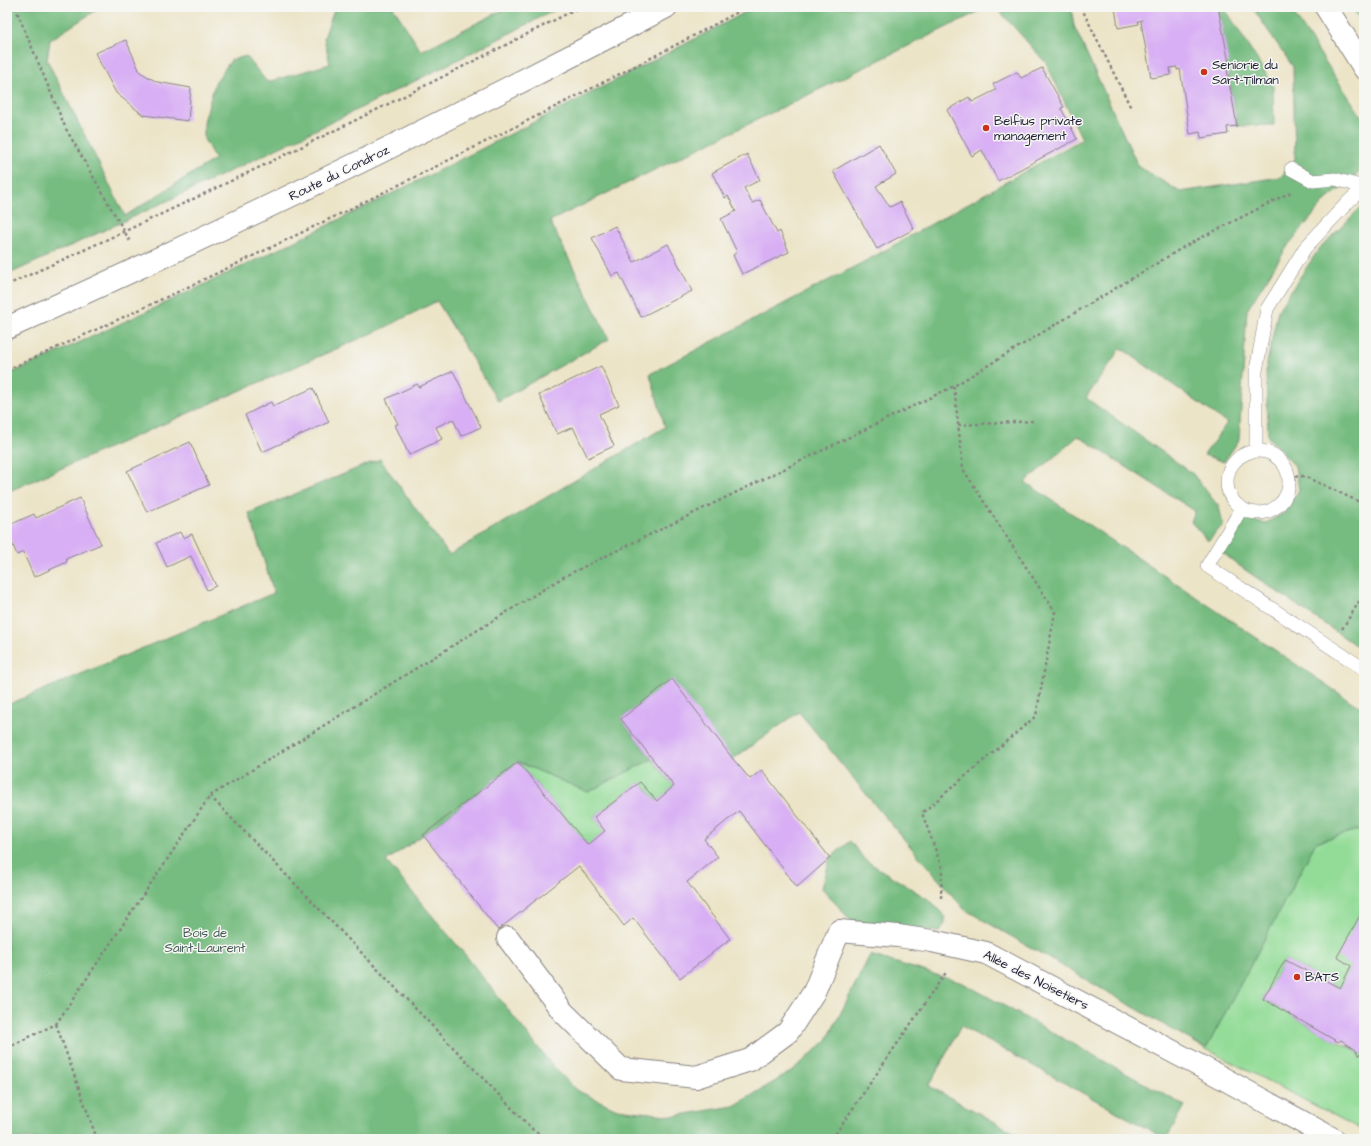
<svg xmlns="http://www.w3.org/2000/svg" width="1371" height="1146" viewBox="0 0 1371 1146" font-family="'Architects Daughter',sans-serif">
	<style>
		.green { fill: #93dc97; stroke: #5a7f69 }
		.forest { fill: #76bc80; stroke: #4c6f5e }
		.building { fill: #d8aff4 }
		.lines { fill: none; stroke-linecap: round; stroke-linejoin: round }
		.lane-casing { stroke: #878381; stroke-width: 14 }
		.street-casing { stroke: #878381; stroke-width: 24 }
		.secondary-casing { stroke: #878381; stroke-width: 24 }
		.path { stroke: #878381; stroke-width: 2.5; stroke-dasharray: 3 3; stroke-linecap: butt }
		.lane { stroke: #fff; stroke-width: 13 }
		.street { stroke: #fff; stroke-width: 22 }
		.secondary { stroke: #fff; stroke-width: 22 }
		.poi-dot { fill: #c8321e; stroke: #f6f6f2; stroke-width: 1.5 }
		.labels { text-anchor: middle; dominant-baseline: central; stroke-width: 3; stroke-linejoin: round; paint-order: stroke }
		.poi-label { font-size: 13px; fill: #22223b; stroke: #f6f6f2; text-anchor: start }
		.street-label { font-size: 13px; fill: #22223b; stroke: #f6f6f2 }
		.park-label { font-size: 13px; fill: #445a57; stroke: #f6f6f2 }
	</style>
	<rect width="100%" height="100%" fill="#f6f6f2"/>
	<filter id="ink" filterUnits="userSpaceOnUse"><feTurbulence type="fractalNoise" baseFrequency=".025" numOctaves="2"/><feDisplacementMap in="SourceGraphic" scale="8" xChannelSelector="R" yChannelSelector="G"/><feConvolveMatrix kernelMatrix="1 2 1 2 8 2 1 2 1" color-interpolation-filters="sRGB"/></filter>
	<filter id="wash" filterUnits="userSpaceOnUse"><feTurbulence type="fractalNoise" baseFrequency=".012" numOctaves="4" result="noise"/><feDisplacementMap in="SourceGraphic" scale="16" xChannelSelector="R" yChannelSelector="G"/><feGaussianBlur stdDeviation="0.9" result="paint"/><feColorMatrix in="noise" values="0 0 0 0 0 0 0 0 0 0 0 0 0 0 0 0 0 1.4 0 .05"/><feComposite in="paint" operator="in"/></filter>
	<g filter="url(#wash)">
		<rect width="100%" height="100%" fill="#ece4c7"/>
		<g class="green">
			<path d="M652,759L674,786L657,801L640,782L594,817L605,831L588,845L518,762L588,792Z"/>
			<path d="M1364,828V908L1351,966L1340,988L1285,960L1263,999L1338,1042L1356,1050L1358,1055L1364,1054V1131L1206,1049L1316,842Z"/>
		</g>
		<g class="forest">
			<path d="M7,7H101L50,40L47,60L125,216L215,159L204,139V122L215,83L231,60L246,56L267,82L330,64L324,38L335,7H393L421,51L509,7H561C379,101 194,190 7,275Z"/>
			<path d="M755,7H988L550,221L609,339L498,401L437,301L382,329L7,492V375C261,262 510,137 755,7Z"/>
			<path d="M996,7H1071L1074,26L1138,166L1180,192L1281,177L1295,159L1293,67L1252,7H1289L1364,120V161L1356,176L1326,200L1289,244L1247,310L1239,440L1224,462L1204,455L1227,423L1121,348L1086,398L1192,473L1219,507L1223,525L1208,541L1191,522L1195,511L1078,436L1052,459L1025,482L1355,704L1364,707V828L1316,842L1206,1049L964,909L884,816L799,712L733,759L672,680L621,719L652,759L588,792L518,762L423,835L386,861L467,957L550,1063L576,1090L617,1109L674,1116L734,1106L792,1071L827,1040L870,955L963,983L1185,1106L1166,1139L961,1026L929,1086L1026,1139H7V705L274,593L249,513L380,459L449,555L665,427L650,374L873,257L1082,139L1046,63Z"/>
			<path d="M1218,7H1224L1273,85L1274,125L1237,126L1226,64L1228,63Z"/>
			<path d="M1351,7H1364V25Z"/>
			<path d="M1364,207V651L1241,567L1223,553L1243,519L1266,523L1284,513L1299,490L1295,466L1268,437L1266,368L1278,310L1319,249L1358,210Z"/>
			<path d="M850,841L865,860L931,901L945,917V924L939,932L852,922L822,888L830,858Z"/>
		</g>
		<g id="blocks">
			<g class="building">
				<path d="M1115,7H1218L1229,63L1226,64L1237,126L1227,127L1228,134L1201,138L1200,132L1190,134L1180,69L1177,70V67L1170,68L1171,75L1151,78L1141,22L1142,20L1138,21L1139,24L1118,28Z"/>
				<path d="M126,40L140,72L157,82L191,88L188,121L143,115L116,93L95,53Z"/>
				<path d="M1042,68L1064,107L1061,108L1077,139L998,181L982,150L972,156L947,110L969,97L972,102L996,90L993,84L1017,72L1021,78Z"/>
				<path d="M879,144L896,174L876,186L890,207L900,202L914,229L877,249L833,171Z"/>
				<path d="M747,154L760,180L744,188L752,203L760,200L777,233L780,231L789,252L742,274L733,255L737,252L721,219L736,211L728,196L725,198L712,173Z"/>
				<path d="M615,226L634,262L668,244L692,291L641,317L619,273L612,276L592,238Z"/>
				<path d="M601,366L619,405L599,414L614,446L588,458L573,427L557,434L539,395Z"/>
				<path d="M453,371L481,427L461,436L453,419L436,427L442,439L409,455L395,425L398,424L386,399L417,384L419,387Z"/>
				<path d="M313,388L329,422L262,452L245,415L271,402L273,406Z"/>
				<path d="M190,442L209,485L147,512L127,471Z"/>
				<path d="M80,498L101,544L66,559L67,562L34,577L23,552L17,555L7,530V526L34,514L36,518Z"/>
				<path d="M180,532L183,538L192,534L216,586L207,590L191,556L167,567L156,543Z"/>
				<path d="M672,679L733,759L750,779L762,770L830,858L797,887L739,811L704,839L718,857L687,882L730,939L680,978L633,918L624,926L579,866L498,930L423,835L518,762L588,845L605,831L594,817L640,782L657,801L674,786L621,719Z"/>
				<path d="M1364,908V1054L1358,1055L1356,1050L1341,1040L1338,1042L1263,999L1285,960L1340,988L1351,966L1337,957Z"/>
			</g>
		</g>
	</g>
	<g filter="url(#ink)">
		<use href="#blocks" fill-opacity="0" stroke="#878381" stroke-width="1"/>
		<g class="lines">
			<defs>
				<g id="lane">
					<path d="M1291,169L1313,181L1335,179L1364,187"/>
					<path d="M1256,451V371L1267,309L1305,248L1349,201L1364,187"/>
					<circle cx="1258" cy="482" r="31"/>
					<path d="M1242,508L1207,566L1364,669"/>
				</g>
				<path id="street" d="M508,938L563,1012L621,1069L696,1077L750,1060L788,1032L814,992L839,931L898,936L932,941L986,953L1217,1075L1333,1139"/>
				<g id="secondary">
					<path d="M1326,7L1364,68"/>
					<path d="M7,328C230,228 449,120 666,7"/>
				</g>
			</defs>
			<use href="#lane" class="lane-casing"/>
			<use href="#street" class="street-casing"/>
			<use href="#secondary" class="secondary-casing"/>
			<g class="path">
				<path d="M15,7L66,129L131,243"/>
				<path d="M1081,7L1131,108"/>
				<path d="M7,285C201,198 391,104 580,7"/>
				<path d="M7,370C162,301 315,227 467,151C561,104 655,57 747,7"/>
				<path d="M958,425L1035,421"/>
				<path d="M1289,477L1304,476L1364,504"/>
				<path d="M1342,629L1364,594"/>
				<path d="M210,796L532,1129L548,1139"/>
				<path d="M941,898L942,868L922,813L1036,716L1055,612L963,469L954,386"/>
				<path d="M56,1024L97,1139"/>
				<path d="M7,1048L56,1024L210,796L565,576L954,386L1187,245L1291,192"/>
				<path d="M832,1139L947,971"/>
			</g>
			<use href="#lane" class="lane"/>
			<use href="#street" class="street"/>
			<use href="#secondary" class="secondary"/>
		</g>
	</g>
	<g class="poi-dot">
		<circle cx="1204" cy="72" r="4"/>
		<circle cx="986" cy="128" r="4"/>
		<circle cx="1297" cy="977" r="4"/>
	</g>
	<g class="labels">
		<g class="poi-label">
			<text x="1212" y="65">Seniorie du<tspan x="1212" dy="15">Sart-Tilman</tspan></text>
			<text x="994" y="121">Belfius private<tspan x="994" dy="15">management</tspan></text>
			<text x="1305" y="977">BATS</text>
		</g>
		<g class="street-label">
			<text transform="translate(339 173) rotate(-26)">Route du Condroz</text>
			<text transform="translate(1036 980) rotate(27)">Allée des Noisetiers</text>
		</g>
		<g class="park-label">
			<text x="205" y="933">Bois de<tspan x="205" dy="15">Saint-Laurent</tspan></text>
		</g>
	</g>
	<rect width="1371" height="1146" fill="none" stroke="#f6f6f2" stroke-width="24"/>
</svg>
